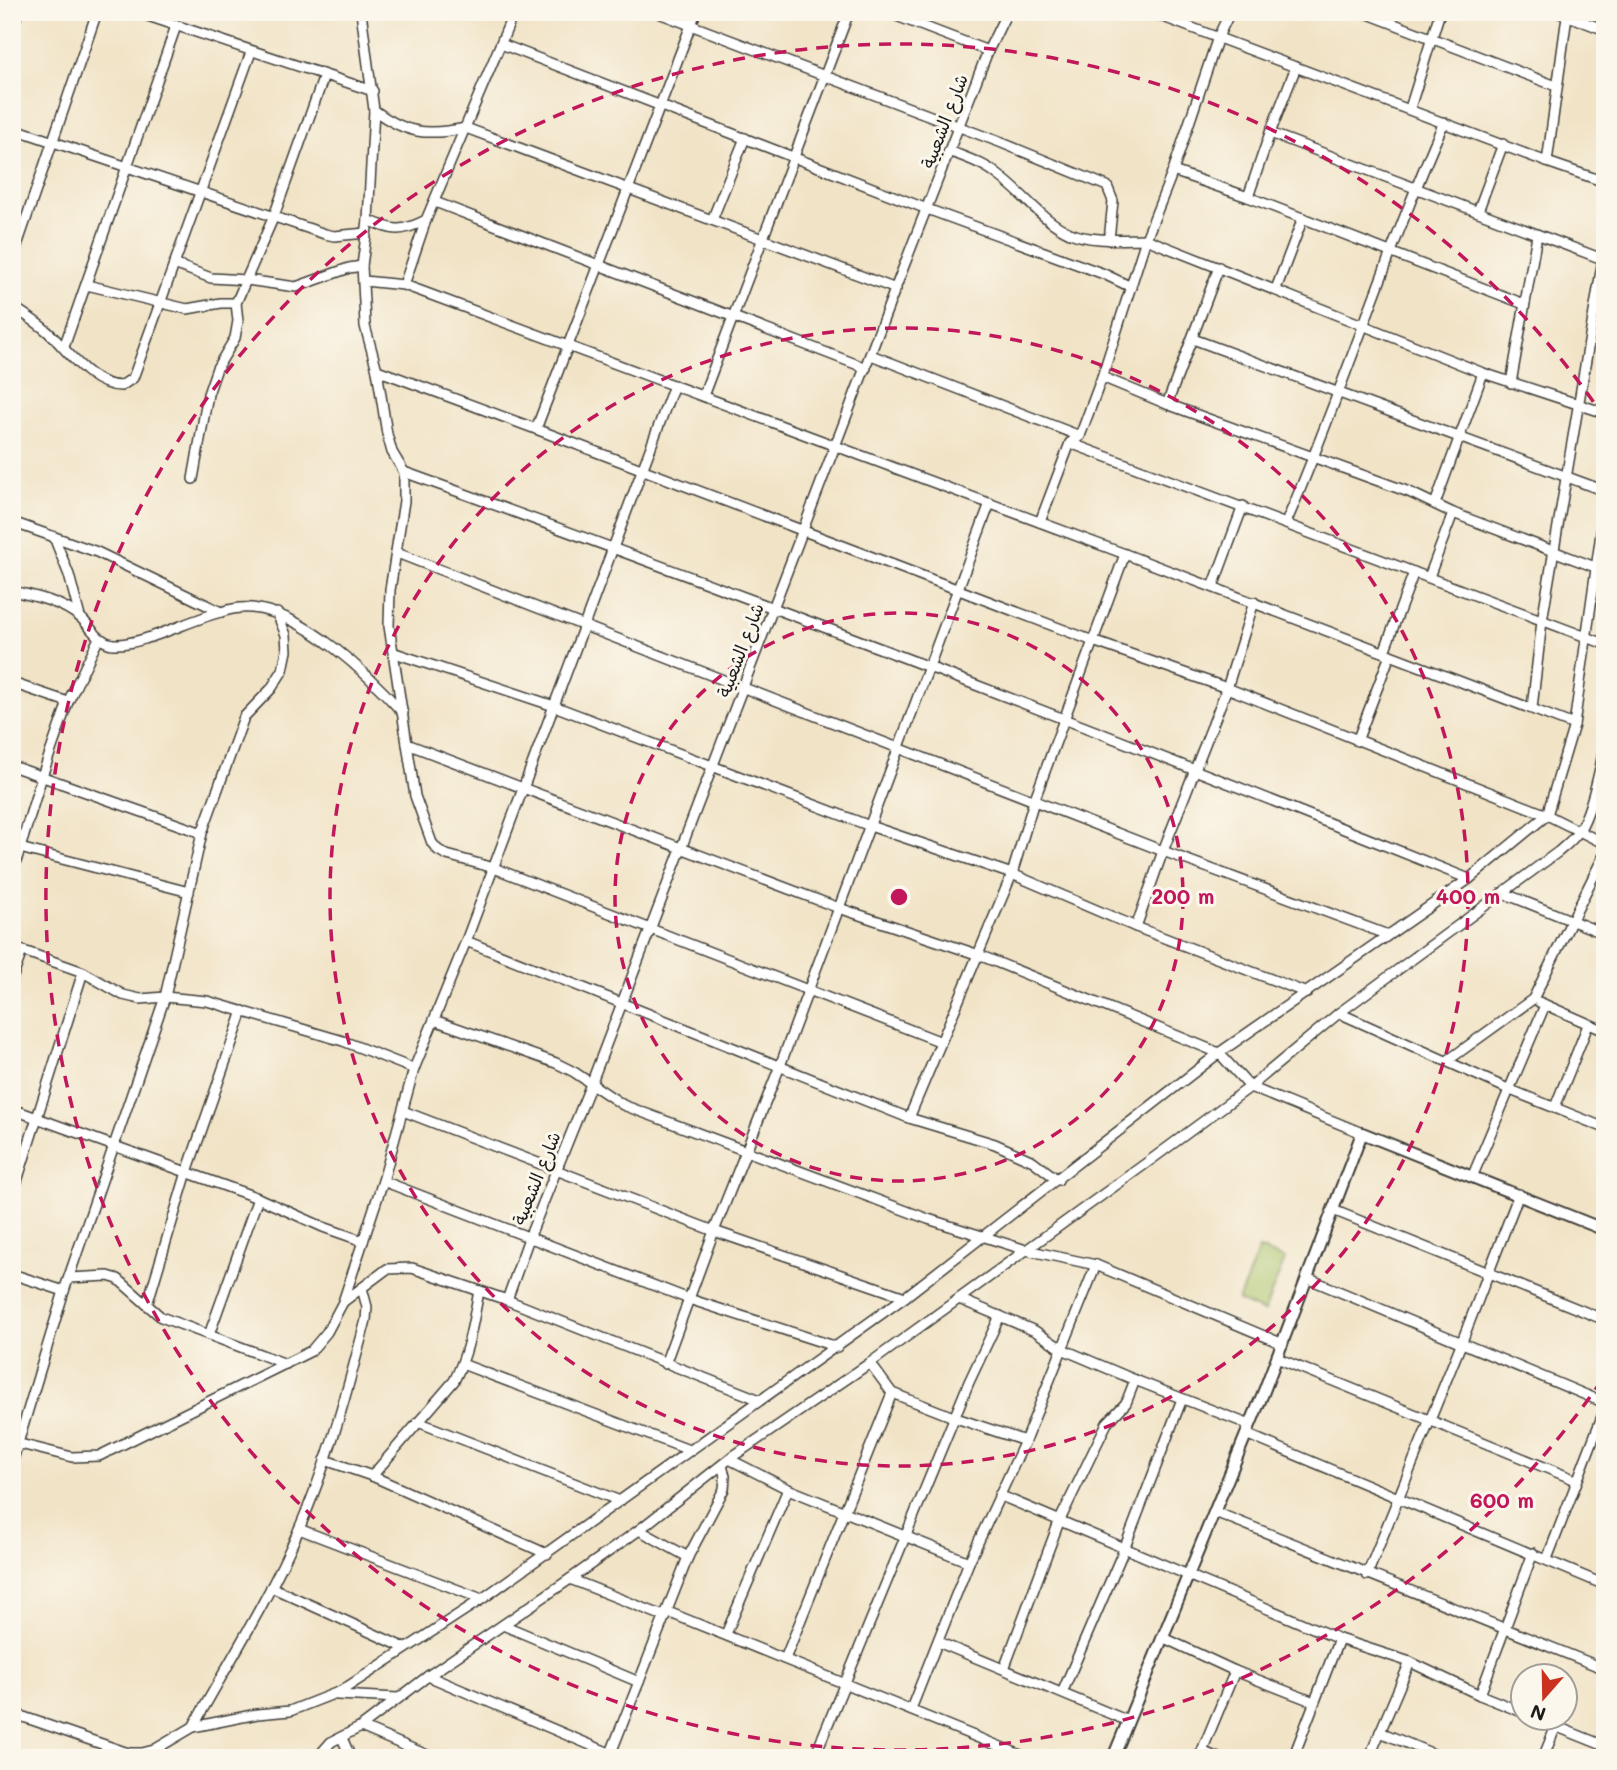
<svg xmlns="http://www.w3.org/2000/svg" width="1617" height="1770" viewBox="0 0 1617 1770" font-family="Mali,'Playpen Sans Arabic',sans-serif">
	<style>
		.green { fill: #a9c268; stroke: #626f42; stroke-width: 2 }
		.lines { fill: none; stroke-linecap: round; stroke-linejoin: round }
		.minor-casing { stroke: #3c3a36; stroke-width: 12 }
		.tertiary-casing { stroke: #3c3a36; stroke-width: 14 }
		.minor { stroke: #fff; stroke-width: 9 }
		.tertiary { stroke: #fff; stroke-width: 10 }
		.ring { fill: none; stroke: #c2185b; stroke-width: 3.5; stroke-dasharray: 12 9 }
		.labels { text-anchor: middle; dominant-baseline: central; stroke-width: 6; stroke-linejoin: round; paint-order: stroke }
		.street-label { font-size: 18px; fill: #1c1c1c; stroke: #fbf7ec }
		.centre { fill: #c2185b; stroke: #fbf7ec; stroke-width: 3.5 }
		.ring-label { font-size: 21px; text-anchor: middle; font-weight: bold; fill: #c2185b; stroke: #fbf7ec; stroke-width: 6; stroke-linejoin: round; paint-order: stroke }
	</style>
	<rect width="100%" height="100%" fill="#fbf7ec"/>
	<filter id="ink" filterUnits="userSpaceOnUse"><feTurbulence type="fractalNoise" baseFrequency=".0143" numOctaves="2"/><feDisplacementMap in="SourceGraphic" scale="14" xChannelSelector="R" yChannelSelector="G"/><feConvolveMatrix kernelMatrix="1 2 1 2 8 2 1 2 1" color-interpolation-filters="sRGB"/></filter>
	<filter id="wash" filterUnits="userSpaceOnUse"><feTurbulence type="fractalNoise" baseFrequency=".00686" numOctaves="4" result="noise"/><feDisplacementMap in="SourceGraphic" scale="28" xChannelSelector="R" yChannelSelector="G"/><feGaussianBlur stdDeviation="1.57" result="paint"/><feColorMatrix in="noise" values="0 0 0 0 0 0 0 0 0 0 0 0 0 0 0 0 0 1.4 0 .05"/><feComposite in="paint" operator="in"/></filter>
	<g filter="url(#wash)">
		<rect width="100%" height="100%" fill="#f1e3c6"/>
		<path class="green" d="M1259,1249L1285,1259L1264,1312L1238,1301Z"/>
	</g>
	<g filter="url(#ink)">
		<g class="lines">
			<defs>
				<g id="minor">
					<path d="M136,12L373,91"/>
					<path d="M361,12L374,110L368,220L362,266L364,302L365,326L377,370L387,434L392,452L404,472V501L390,590L389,626L415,796L432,843L438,850L447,855L494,868L939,1041"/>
					<path d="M656,12L1002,143L1107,186L1113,201L1109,240"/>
					<path d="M886,12L988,51"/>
					<path d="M1150,12L1547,162L1605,182"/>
					<path d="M1363,12L1556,86"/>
					<path d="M1558,12L1605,30"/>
					<path d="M12,29L18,12"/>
					<path d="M501,44L927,209L1104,274L1131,287"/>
					<path d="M1410,108L1440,12"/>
					<path d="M374,110C406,134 427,136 466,128L896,289"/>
					<path d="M12,128L325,234L334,236L366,233"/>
					<path d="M1270,133L1605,260"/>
					<path d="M949,151C966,158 984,163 998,175C1023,193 1041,220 1070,233C1093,242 1121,239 1146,239L1483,373L1605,413"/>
					<path d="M1547,162L1567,16"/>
					<path d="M1173,171L1248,197L1524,304"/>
					<path d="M1248,197L1270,133L1296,67"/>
					<path d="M435,202L866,368"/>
					<path d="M1478,211L1503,144"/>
					<path d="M368,220C394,231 400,233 426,220"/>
					<path d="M712,220L745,138"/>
					<path d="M12,260L97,12"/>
					<path d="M174,264L211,278L247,280L296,287L349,268L362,266"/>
					<path d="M364,281L404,285L426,293L1125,554L1574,725"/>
					<path d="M87,285L187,309L221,303H236"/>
					<path d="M404,285L426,220L514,12"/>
					<path d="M1276,289L1303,218"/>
					<path d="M12,306C24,314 37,322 48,332C68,350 90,386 121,386L133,378L251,52"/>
					<path d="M1193,339L1605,491"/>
					<path d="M64,347L176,26"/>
					<path d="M871,355L1080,436"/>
					<path d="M377,370L536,429L1093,641L1227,688L1547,815L1605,844"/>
					<path d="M1102,377L1167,404L1409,492L1453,513L1595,567"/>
					<path d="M1511,383L1537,235"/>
					<path d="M703,396L849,12"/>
					<path d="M1167,404L1219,267"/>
					<path d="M536,429L696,12"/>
					<path d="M1070,443L1605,644"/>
					<path d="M404,472C762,601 1116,737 1469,879"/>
					<path d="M193,479L208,394L217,368L235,338L238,321L236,303L274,216L324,76"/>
					<path d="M1435,504L1483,373"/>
					<path d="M12,522L97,552L221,612"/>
					<path d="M1040,522L1070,443L1080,436L1102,377L1146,239L1173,171L1218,37L1230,12"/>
					<path d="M1286,523C1343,391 1386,253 1444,122"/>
					<path d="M54,537L69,575L80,617"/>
					<path d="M397,553L1163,851L1388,935"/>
					<path d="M1429,577L1453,513"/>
					<path d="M1213,587L1243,506"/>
					<path d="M12,591C35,596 63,602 81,618C92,628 98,642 113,644C142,646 191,619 221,612C230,609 243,607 252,608C305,613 369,675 403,713"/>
					<path d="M1384,652L1414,572"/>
					<path d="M395,653L554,706L870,826L1012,874L1136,927L1307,993"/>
					<path d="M12,683L68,702"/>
					<path d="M1532,708L1542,621L1603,259L1605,232"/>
					<path d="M1357,741L1390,655"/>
					<path d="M407,744L839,908L979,955L1158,1028L1219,1053L1250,1087L1362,1133"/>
					<path d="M12,766L202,833L244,717L271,689L283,670L287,651L286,635L277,613"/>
					<path d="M12,846L189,892"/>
					<path d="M12,875L42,776L68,702L99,638"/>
					<path d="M1503,893L1605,934"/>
					<path d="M1136,927L1163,851L1227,688L1254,602"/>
					<path d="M466,941L909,1118L995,1144L1033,1161L1058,1180"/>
					<path d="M12,947L83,972L123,995L140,999L165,997L207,1001L343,1041L414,1069"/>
					<path d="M12,979L22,951"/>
					<path d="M1539,1002L1605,1031"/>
					<path d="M1339,1013L1508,1089L1605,1128"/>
					<path d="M434,1020L556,1063L574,1072L623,1105L928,1219L1026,1250L1096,1265L1283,1344"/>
					<path d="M1447,1061L1533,999L1605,853"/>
					<path d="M1555,1107L1588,1025"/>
					<path d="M12,1109L258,1198L323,1227L363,1241"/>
					<path d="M403,1111L714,1231L905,1297"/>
					<path d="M909,1118L1012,874L1034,801L1125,554"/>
					<path d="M1473,1175L1545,1005"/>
					<path d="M383,1181L689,1299L837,1347"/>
					<path d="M12,1197L83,972"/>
					<path d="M1333,1210L1605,1320"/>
					<path d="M12,1274L64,1291"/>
					<path d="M69,1278L108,1276L118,1279L161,1317L286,1364"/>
					<path d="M1307,1278L1605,1403"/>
					<path d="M479,1291C473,1322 469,1352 454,1381L372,1476L547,1554"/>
					<path d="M959,1299L1035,1331L1062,1349L1135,1380L1250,1425"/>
					<path d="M507,1300L529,1238L591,1084L902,271L988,51L1007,12"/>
					<path d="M343,1302L387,1269L412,1268L507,1300L760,1400"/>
					<path d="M147,1305L187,1172L243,1011"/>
					<path d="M209,1335L258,1198"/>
					<path d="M1277,1358L1576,1480"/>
					<path d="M870,1363L892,1393L956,1418L1025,1441"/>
					<path d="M462,1364L689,1450"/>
					<path d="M665,1364L714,1231L780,1066L990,503"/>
					<path d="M418,1422L620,1501"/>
					<path d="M1246,1434L1605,1585"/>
					<path d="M12,1442L72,1457L99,1456L311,1351L327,1332L343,1302L383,1181L414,1069L466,941L674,385"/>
					<path d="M729,1459L788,1489L969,1562"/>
					<path d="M325,1460L372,1476"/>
					<path d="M12,1463L64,1291L165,997L202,833"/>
					<path d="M999,1495L1339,1639L1410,1662L1480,1695L1522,1712"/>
					<path d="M1215,1512L1605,1669"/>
					<path d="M299,1529L482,1599"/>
					<path d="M639,1530L688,1557"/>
					<path d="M1547,1559L1605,1409"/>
					<path d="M1367,1575L1461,1344L1519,1194"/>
					<path d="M570,1579L666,1617"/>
					<path d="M271,1587L405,1648"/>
					<path d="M668,1612L1028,1758"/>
					<path d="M503,1625L639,1682"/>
					<path d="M726,1634L788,1489"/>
					<path d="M1162,1637L1235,1671L1314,1702"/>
					<path d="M938,1642L1128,1721"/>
					<path d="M785,1659L892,1393"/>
					<path d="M1004,1669L1059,1522L1107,1423L1126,1403L1135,1380"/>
					<path d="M428,1676L621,1758"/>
					<path d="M1062,1693L1125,1547L1182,1399"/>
					<path d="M337,1695L398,1698"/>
					<path d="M1480,1695L1533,1553"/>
					<path d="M911,1709L969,1562L1025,1441L1096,1265"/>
					<path d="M12,1713L128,1753H142L154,1750L193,1727L257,1714L290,1711L341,1691L482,1599L905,1297L1219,1053L1469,879L1547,815L1574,725L1605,505"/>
					<path d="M1535,1718L1605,1746"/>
					<path d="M193,1727C229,1662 270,1597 299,1529C329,1461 347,1391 366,1320L367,1307L362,1288"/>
					<path d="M361,1727L434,1758"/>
					<path d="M1380,1732L1443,1758"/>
					<path d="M342,1738L351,1758"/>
					<path d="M1202,1751L1218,1758"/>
					<path d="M317,1758L331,1742L361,1727L428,1676L570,1579L639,1530L729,1459L870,1363L1152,1159L1250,1087L1339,1013L1558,852C1565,846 1573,840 1578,832C1591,814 1603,760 1605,737"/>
					<path d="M609,1758L688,1557L724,1489L725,1476L722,1465"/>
					<path d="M814,1758L969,1382L1000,1316"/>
					<path d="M1199,1758L1235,1671"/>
					<path d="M1293,1758L1339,1639"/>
					<path d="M1369,1758L1410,1662"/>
					<path d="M1543,1758L1556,1726"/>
				</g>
				<path id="tertiary" d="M1113,1758L1264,1391L1362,1133L1605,1230"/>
			</defs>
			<use href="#minor" class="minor-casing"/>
			<use href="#tertiary" class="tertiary-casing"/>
			<use href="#minor" class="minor"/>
			<use href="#tertiary" class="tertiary"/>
		</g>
	</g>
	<g class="ring">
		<circle cx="899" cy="897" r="284"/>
		<circle cx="899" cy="897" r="569"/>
		<path d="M1602 1380A853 853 0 1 1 1602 414"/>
	</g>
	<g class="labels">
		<g class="street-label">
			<text transform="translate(944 121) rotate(-69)">شارع الشعبية</text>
			<text transform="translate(740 650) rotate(-69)">شارع الشعبية</text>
			<text transform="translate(536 1178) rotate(-68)">شارع الشعبية</text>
		</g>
	</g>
	<circle cx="899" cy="897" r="10" class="centre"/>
	<g class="ring-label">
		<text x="1183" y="904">200 m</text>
		<text x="1468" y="904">400 m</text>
		<text x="1502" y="1508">600 m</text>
	</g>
	<rect width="1617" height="1770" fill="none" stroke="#fbf7ec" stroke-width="42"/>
	<g transform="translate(1544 1697) rotate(200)"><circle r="33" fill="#fbf7ec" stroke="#a29f99" stroke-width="2"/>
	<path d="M0-5L12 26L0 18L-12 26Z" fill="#c8321e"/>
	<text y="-10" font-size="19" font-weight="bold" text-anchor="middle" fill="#1c1c1c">N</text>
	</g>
</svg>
